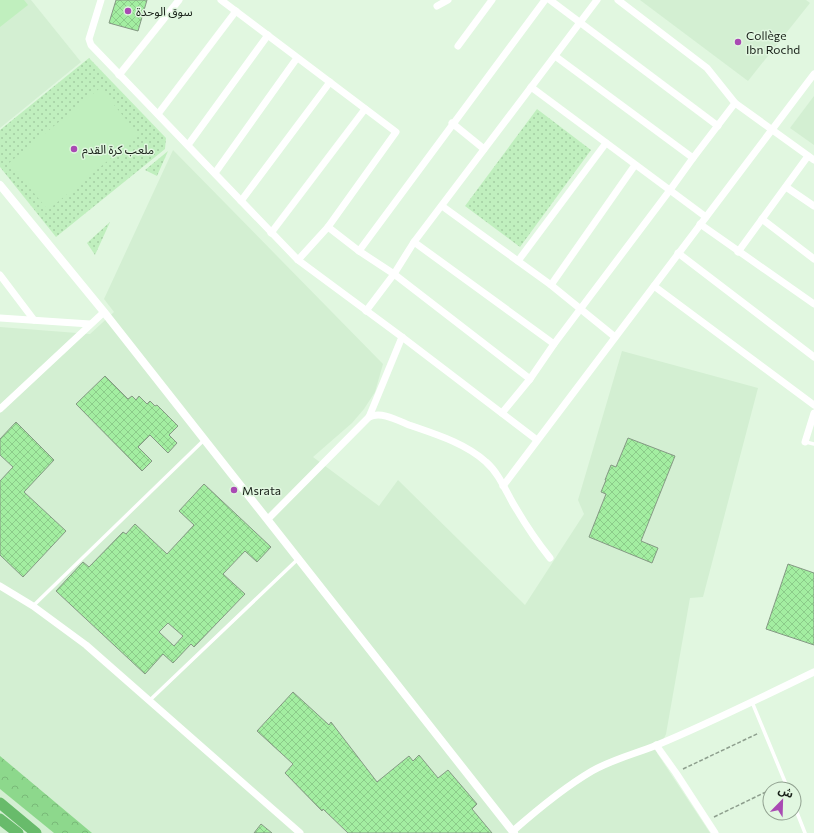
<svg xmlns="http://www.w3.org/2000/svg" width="814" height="833" viewBox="0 0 814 833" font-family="Commissioner,'Noto Sans Arabic',sans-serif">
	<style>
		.built { fill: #d3efd2 }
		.grass { fill: url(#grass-dots) }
		.forest { fill: url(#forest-crowns) }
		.pitch { fill: #c0efbe }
		.building { fill: url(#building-cross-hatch); stroke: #859984; fill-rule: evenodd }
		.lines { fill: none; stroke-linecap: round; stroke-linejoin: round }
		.path { stroke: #8d9e8d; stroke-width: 1.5; stroke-dasharray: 4 2; stroke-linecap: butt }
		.service { stroke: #fff; stroke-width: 3.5 }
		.minor { stroke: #fff; stroke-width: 7 }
		.tertiary { stroke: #fff; stroke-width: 8 }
		.trunk { stroke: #68bb6b; stroke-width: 11 }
		.poi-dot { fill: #a94ab3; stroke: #e1f7e0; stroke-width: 1.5 }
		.labels { text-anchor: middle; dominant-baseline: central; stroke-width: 3; stroke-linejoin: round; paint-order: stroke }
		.poi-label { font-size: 12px; fill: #182018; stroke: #e1f7e0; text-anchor: start }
	</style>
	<defs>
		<pattern id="grass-dots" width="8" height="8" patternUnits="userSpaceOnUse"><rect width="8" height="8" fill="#c0efbe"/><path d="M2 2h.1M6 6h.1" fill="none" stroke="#a4cda3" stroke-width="1.8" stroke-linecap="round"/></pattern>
		<pattern id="forest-crowns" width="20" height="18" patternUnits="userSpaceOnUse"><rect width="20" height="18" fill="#8dd88c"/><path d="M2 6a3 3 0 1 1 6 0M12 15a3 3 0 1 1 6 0" fill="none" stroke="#79b978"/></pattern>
		<pattern id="building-cross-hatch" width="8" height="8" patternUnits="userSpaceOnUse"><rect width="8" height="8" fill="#a3eea1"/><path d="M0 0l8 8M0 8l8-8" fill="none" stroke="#8ccc8a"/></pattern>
	</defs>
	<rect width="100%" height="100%" fill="#e1f7e0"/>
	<g class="built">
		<path d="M0,0H31L81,62L0,128Z"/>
		<path d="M640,0H806L810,3L748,81Z"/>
		<path d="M814,96V145L790,128Z"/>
		<path d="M173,150L383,364L375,392L364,409L352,423L313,457L379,506L398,480L525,605L584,514L578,500L622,351L758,388L703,597L690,598L666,734L657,753L710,833H0V327L90,334L114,312L104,299Z"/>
	</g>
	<g class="grass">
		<path d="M89,58L166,138L165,149L56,237L0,167V130Z"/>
		<path d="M537,109L591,150L520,247L465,206Z"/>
		<path d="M168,151L157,176L145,170Z"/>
		<path d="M110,222L95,255L87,243Z"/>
	</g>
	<path class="forest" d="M0,756L92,833H54L0,789Z"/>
	<g class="pitch">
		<path d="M0,0H24L28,5L0,27Z"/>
		<path d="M100,88L139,135L48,210L9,163Z"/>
	</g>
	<g class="building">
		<path d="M116,0H147L138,31L109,23Z"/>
		<path d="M105,376L128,399L132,396L136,400L139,396L147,404L150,401L155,406L157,405L178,426L169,435L177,443L168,453L150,435L138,447L152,461L142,471L76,404Z"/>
		<path d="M16,422L54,460L24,492L66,531L23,577L0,555V481L13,467L0,455V439Z"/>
		<path d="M628,438L675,456L641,541L658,548L652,563L589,537L606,494L601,492L606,480H605L611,465L616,467Z"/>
		<path d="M204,484L271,547L257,562L245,551L223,574L245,594L194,647L191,644L173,663L163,654L145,674L56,591L83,562L89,567L123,532L126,534L135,524L167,554L194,525L179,511ZM168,623L183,636L174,646L159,632Z"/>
		<path d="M788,564L814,573V645L766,629Z"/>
		<path d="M293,692L329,725L331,722L377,782L409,756L413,761L419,755L438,778L448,770L477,804L472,809L492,833H348L323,809L322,811L285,773L293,764L257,731Z"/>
		<path d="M261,824L272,833H254Z"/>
	</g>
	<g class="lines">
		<g class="path">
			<path d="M683,769L759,733"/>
			<path d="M772,789L781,785"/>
			<path d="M714,817L770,790"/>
		</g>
		<g class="service">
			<path d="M806,442L814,444"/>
			<path d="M33,606L204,440"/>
			<path d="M150,700L298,559"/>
			<path d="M752,702L788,789"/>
			<path d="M794,805L805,833"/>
		</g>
		<g class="minor">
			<path d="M101,0L89,39L91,45L298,260L402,337L537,440"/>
			<path d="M221,0L396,132L328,227L298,260"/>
			<path d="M550,0L718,126"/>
			<path d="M618,0L707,68L735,103L814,160"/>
			<path d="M437,6L448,0"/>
			<path d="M458,46L492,0"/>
			<path d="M555,56L693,158"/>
			<path d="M119,75L179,0"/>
			<path d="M531,87L706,217"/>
			<path d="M158,114L236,11"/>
			<path d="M452,123L484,149"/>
			<path d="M188,145L268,35"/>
			<path d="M215,173L297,58"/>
			<path d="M786,187L814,206"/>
			<path d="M241,201L330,82"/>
			<path d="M442,206L551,285L615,337"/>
			<path d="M762,219L814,259"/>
			<path d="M700,224L814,304"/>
			<path d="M328,227L359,251L394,274L530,379"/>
			<path d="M271,233L365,109"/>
			<path d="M414,242L554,344"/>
			<path d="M359,251L545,0"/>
			<path d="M738,252L808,156"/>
			<path d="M678,253L814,357"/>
			<path d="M518,261L606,143"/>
			<path d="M0,275L34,320"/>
			<path d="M551,285L635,165"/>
			<path d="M654,286L814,405"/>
			<path d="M366,311L394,274L414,242L597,0"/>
			<path d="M0,318L90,324"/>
			<path d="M0,409L104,312"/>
			<path d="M502,413L530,379L554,344L670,190L693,158L735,103"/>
			<path d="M369,417L402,337"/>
			<path d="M805,442L814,413"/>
			<path d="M503,486L814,74"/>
			<path d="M268,519L369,417C381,411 397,420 409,425C435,434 465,443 486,462C500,474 507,495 517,510C527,527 538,543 550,558"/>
			<path d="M0,586L33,606L86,645L300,833"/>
			<path d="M656,745L676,773L715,833"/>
			<path d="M513,831C538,809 563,788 592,771C613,759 635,754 657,745C710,723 762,697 814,672"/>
		</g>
		<path class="tertiary" d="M0,185L104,312L514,833"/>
		<g class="trunk">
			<path d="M0,803L36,833"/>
			<path d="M0,819L18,833"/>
		</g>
	</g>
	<g class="poi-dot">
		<circle cx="128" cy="11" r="4"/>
		<circle cx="738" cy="42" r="4"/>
		<circle cx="74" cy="149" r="4"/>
		<circle cx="234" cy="490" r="4"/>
	</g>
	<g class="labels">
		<g class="poi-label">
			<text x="136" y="11">سوق الوحدة</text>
			<text x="746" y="35">Collège<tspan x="746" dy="14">Ibn Rochd</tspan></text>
			<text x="82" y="149">ملعب كرة القدم</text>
			<text x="242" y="490">Msrata</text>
		</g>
	</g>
	<g transform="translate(782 801) rotate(23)"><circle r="19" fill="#e1f7e0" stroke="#91a190"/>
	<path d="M0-3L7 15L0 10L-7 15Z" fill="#a94ab3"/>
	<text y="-6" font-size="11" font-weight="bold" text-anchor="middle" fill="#182018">ش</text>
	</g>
</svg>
